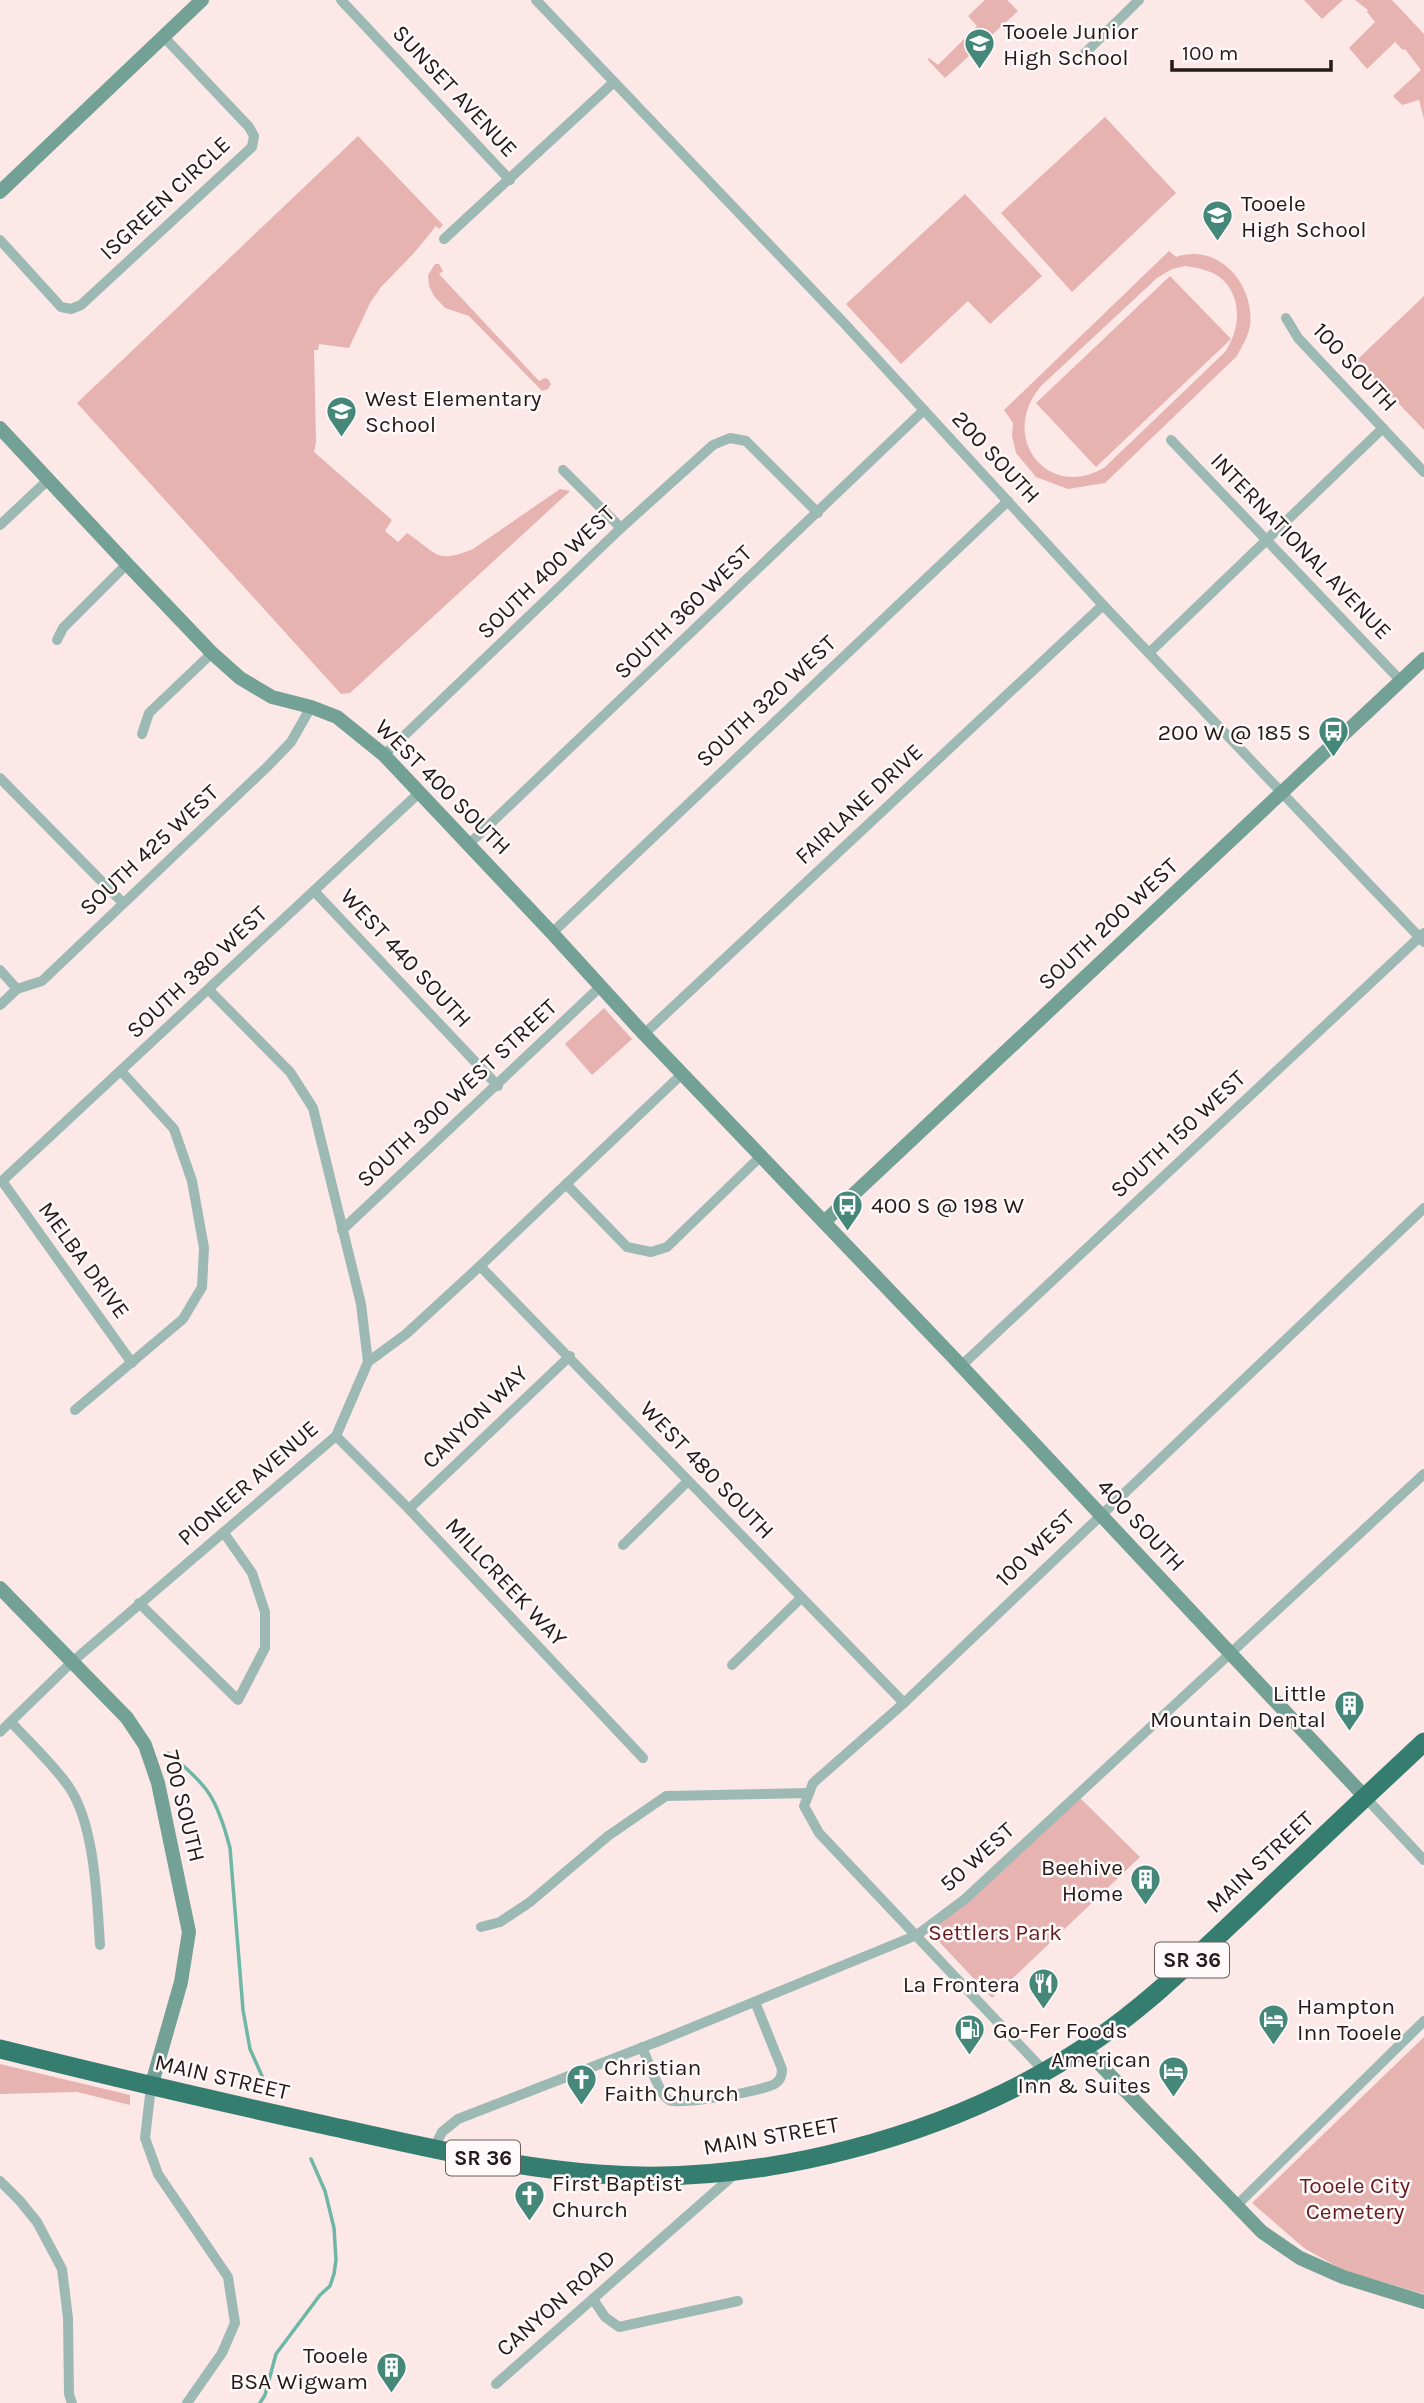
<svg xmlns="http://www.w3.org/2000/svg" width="1424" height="2403" viewBox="0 0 1424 2403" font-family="Karla,sans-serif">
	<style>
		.green { fill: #e6b3b1; fill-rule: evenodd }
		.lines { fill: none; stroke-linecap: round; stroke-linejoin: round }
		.stream { stroke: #6eb6a5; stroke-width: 3.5 }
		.street { stroke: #9cbab3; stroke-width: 10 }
		.secondary { stroke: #73a196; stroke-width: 14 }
		.highway { stroke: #357e6f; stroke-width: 19 }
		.labels { text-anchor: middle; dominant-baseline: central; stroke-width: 5; stroke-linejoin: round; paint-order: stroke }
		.shield { fill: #fff9f9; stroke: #655d5c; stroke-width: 2 }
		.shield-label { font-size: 21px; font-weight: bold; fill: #231a19 }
		.poi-label { font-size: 23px; fill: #231a19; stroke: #fff9f9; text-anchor: start }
		.street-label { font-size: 23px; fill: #231a19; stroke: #fff9f9 }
		.park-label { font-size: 23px; fill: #651a1f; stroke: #fff9f9 }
	</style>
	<rect width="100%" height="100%" fill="#fce8e7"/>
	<g class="green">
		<path d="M985,0H1007L1018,11L945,78L928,60L929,58L938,65L977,26L968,16Z"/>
		<path d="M1304,0H1343L1322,19Z"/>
		<path d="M1355,0H1392L1424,34V119L1419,100L1402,105L1393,96L1421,70L1405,49L1403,50L1395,42L1367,69L1349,48L1375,22L1367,12L1368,10Z"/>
		<path d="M1105,117L1176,193L1072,292L1001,213Z"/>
		<path d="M358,136L443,225L439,229L436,226L414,253L381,287L370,303L349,348L319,344L318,350H314L316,442L314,452L392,520L385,531L398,542L407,533C436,552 435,565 473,549L560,489L570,491L350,693L341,694L77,403Z"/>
		<path d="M965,194L1042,276L990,324L968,301L901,364L846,304Z"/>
		<path d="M1169,251L1176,257C1218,242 1255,284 1250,326C1248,337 1242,346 1237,356L1105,483L1068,489L1036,477L1016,453L1012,436L1013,423L1004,410ZM1185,266C1197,268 1212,270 1222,279C1243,299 1240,330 1225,352L1105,467C1049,502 997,438 1041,386L1157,278L1172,269Z"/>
		<path d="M435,264H439L443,271L439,274L539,381L545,378L548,379L551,384L548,389L542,391L469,316L445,308L434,296L429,286L428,275Z"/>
		<path d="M1170,276L1231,339L1096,467L1036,403Z"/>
		<path d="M1424,296V430L1357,360Z"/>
		<path d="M604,1008L632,1039L592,1075L565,1044Z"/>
		<path d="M1080,1798L1140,1857L992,1998L928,1930Z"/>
		<path d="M1424,2037V2294L1343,2270L1304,2248L1252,2203Z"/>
		<path d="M0,2064L130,2095V2105L77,2092L0,2094Z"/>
	</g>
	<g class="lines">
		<g class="stream">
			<path d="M168,1753C208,1785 217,1798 230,1848L243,2010L250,2049L262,2076"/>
			<path d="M260,2403L265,2395L276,2354L320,2295L330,2286L334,2274L336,2260L334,2228L325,2191L311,2159"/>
		</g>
		<g class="street">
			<path d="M341,0L510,180"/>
			<path d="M536,0L843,322L1103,605L1424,942"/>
			<path d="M1085,53L1139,0"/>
			<path d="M444,239L614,82"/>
			<path d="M0,240L61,307L71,309L81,305L252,147L254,136L249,127L163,36"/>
			<path d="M1286,318L1298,338L1424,472"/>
			<path d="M1171,440L1401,681"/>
			<path d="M563,470L621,528"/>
			<path d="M0,525L48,480"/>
			<path d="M57,640L63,628L127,564"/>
			<path d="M1150,652L1383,428"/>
			<path d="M142,734L149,713L212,653"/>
			<path d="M384,755L621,528L713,445L730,438L746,441L818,513"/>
			<path d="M0,778L123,903"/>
			<path d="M469,844L924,410"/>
			<path d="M314,891L498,1086"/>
			<path d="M552,933L1008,501"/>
			<path d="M0,970L17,989"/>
			<path d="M209,990L290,1072L313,1108L361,1304L368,1362"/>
			<path d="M0,1005L17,989L42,981L267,767L291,742L311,707"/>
			<path d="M644,1034L1103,605"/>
			<path d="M566,1184L627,1247L651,1252L667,1247L760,1157"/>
			<path d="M342,1230L600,987"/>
			<path d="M480,1266L904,1703"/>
			<path d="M132,1363L2,1181L419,793"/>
			<path d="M961,1366L1424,933"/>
			<path d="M75,1410L183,1319L202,1287L204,1248L192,1181L174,1129L121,1071"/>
			<path d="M336,1436L409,1509L643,1758"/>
			<path d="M409,1509L570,1356"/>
			<path d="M623,1545L688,1481"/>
			<path d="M139,1603L238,1700L265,1648V1612L252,1573L224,1533"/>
			<path d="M732,1665L801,1598"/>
			<path d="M11,1722C30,1743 53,1764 69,1787C95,1825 97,1900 100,1945"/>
			<path d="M0,1732L72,1662L336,1436L368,1362L406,1334L480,1266L682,1074"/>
			<path d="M1365,1797L1424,1860"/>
			<path d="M481,1927L500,1922L530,1902L608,1836L666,1796L809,1793"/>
			<path d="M642,2047C647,2058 660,2096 669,2100C682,2105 765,2091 776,2083C781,2080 782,2074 782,2069L755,2002"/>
			<path d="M1045,2072L819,1833L804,1806L813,1783L904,1703L1424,1208"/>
			<path d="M151,2087L145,2138L158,2174L228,2277L235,2323L222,2353L187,2403"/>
			<path d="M434,2148L442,2132L458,2119L659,2041L917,1935L965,1899L1424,1474"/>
			<path d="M0,2181L20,2201L37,2222L62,2269L68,2318L69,2394L72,2403"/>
			<path d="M1236,2206L1424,2021"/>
			<path d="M593,2299L605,2317L619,2327L738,2301"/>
			<path d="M496,2384L736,2173"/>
		</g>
		<g class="secondary">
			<path d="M0,192L202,0"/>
			<path d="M0,428L127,564L212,653L240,678L272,697L311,707L337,717L384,755L552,933L644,1034L952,1356L1365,1797"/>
			<path d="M824,1222L1424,659"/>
			<path d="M0,1588L127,1718L145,1745L158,1783L189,1932L181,1982L151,2087"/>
			<path d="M1084,2048L1262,2232L1300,2258L1343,2277L1424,2302"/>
		</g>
		<path class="highway" d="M0,2049C108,2076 216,2101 325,2125C415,2145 506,2167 598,2174C759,2187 947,2137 1082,2049C1144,2009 1197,1956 1251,1905C1308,1851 1366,1796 1424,1742"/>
	</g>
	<defs>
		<symbol id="school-pin" viewBox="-11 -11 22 30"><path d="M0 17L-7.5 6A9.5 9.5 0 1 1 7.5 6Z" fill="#458779" stroke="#fff9f9"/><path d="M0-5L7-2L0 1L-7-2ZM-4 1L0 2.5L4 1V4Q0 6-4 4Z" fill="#fff"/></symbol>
		<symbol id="bus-pin" viewBox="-11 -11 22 30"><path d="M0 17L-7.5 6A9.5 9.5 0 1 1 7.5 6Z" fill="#458779" stroke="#fff9f9"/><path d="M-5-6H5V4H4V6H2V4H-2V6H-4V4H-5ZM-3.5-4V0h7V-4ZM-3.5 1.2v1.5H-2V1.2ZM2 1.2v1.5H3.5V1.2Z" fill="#fff"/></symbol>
		<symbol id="building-pin" viewBox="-11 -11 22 30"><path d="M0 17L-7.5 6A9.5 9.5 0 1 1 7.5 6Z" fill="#458779" stroke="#fff9f9"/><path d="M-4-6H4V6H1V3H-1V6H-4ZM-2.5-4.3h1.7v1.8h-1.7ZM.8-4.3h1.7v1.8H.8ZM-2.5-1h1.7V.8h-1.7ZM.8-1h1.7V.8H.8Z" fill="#fff"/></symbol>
		<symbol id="restaurant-pin" viewBox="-11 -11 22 30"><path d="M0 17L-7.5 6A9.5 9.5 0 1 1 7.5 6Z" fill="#458779" stroke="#fff9f9"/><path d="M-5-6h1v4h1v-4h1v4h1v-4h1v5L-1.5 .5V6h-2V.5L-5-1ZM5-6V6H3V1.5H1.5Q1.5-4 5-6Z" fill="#fff"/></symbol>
		<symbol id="hotel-pin" viewBox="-11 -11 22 30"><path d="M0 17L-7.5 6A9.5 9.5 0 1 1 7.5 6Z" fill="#458779" stroke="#fff9f9"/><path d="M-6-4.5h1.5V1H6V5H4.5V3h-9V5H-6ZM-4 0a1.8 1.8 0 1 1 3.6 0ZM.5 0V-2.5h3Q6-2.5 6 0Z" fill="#fff"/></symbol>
		<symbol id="fuel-pin" viewBox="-11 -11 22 30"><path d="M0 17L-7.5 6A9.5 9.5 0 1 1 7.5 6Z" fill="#458779" stroke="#fff9f9"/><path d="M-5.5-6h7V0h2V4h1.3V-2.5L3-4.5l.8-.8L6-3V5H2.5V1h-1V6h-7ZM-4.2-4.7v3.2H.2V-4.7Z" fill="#fff"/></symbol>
		<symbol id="church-pin" viewBox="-11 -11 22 30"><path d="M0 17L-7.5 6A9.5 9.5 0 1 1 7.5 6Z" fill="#458779" stroke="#fff9f9"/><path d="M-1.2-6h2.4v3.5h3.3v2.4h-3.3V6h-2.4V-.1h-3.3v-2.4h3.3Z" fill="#fff"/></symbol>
	</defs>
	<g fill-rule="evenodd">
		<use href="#school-pin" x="962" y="26" width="35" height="47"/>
		<use href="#school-pin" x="1200" y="198" width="35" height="47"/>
		<use href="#school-pin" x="324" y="394" width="35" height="47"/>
		<use href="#bus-pin" x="1316" y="714" width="35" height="47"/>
		<use href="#bus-pin" x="830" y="1188" width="35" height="47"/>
		<use href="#building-pin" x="1332" y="1688" width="35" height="47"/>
		<use href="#building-pin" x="1128" y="1862" width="35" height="47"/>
		<use href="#restaurant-pin" x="1026" y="1966" width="35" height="47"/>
		<use href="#hotel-pin" x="1256" y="2002" width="35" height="47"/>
		<use href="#fuel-pin" x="952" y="2012" width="35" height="47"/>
		<use href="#hotel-pin" x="1156" y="2054" width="35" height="47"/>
		<use href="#church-pin" x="564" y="2062" width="35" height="47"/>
		<use href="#church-pin" x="512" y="2178" width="35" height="47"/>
		<use href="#building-pin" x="374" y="2350" width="35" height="47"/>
	</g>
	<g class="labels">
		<g class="shield">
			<rect x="1155" y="1942.5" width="74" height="35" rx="5"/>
			<rect x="446" y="2140.5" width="74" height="35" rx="5"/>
		</g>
		<g class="shield-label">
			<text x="1192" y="1960">SR 36</text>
			<text x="483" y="2158">SR 36</text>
		</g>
		<g class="poi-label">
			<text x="1003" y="31">Tooele Junior<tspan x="1003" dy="26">High School</tspan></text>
			<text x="1241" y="203">Tooele<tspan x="1241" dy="26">High School</tspan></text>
			<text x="365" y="398">West Elementary<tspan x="365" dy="26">School</tspan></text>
			<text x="1311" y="732" text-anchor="end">200 W @ 185 S</text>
			<text x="871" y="1205">400 S @ 198 W</text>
			<text x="1326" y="1693" text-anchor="end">Little<tspan x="1326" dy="26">Mountain Dental</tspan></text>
			<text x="1123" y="1867" text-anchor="end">Beehive<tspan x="1123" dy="26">Home</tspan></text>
			<text x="1020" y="1984" text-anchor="end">La Frontera</text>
			<text x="1297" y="2006">Hampton<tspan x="1297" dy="26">Inn Tooele</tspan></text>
			<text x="993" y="2030">Go-Fer Foods</text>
			<text x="1151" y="2059" text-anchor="end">American<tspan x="1151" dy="26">Inn &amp; Suites</tspan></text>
			<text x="604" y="2067">Christian<tspan x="604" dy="26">Faith Church</tspan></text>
			<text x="552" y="2183">First Baptist<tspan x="552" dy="26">Church</tspan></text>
			<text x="368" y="2355" text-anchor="end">Tooele<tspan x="368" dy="26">BSA Wigwam</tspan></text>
		</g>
		<g class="street-label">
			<text transform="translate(455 91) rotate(47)">SUNSET AVENUE</text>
			<text transform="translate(165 198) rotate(-43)">ISGREEN CIRCLE</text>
			<text transform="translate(1355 367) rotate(47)">100 SOUTH</text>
			<text transform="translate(996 457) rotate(47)">200 SOUTH</text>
			<text transform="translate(1301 546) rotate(46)">INTERNATIONAL AVENUE</text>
			<text transform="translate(546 572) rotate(-44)">SOUTH 400 WEST</text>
			<text transform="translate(683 612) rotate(-44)">SOUTH 360 WEST</text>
			<text transform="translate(766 701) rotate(-43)">SOUTH 320 WEST</text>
			<text transform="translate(443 787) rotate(45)">WEST 400 SOUTH</text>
			<text transform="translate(859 804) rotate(-43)">FAIRLANE DRIVE</text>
			<text transform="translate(149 850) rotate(-43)">SOUTH 425 WEST</text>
			<text transform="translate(1108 924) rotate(-43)">SOUTH 200 WEST</text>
			<text transform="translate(406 958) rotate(47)">WEST 440 SOUTH</text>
			<text transform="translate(197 972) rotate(-43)">SOUTH 380 WEST</text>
			<text transform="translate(457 1093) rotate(-43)">SOUTH 300 WEST STREET</text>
			<text transform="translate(1178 1134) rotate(-43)">SOUTH 150 WEST</text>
			<text transform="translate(84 1260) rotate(54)">MELBA DRIVE</text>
			<text transform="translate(475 1417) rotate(-44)">CANYON WAY</text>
			<text transform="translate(707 1470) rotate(46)">WEST 480 SOUTH</text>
			<text transform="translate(248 1483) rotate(-41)">PIONEER AVENUE</text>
			<text transform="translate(1141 1525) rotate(47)">400 SOUTH</text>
			<text transform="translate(1035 1548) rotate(-44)">100 WEST</text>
			<text transform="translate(506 1582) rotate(47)">MILLCREEK WAY</text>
			<text transform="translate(184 1806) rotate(76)">700 SOUTH</text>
			<text transform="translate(977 1857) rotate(-42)">50 WEST</text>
			<text transform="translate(1260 1862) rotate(-43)">MAIN STREET</text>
			<text transform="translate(222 2077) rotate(13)">MAIN STREET</text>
			<text transform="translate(771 2136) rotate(-10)">MAIN STREET</text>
			<text transform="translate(556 2303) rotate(-41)">CANYON ROAD</text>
		</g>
		<g class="park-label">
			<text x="995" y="1932">Settlers Park</text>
			<text x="1355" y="2185">Tooele City<tspan x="1355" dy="26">Cemetery</tspan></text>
		</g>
	</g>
	<path d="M1172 60v10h159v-10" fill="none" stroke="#231a19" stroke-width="3.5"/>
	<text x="1182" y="60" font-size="21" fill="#231a19" stroke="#fff9f9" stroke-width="5" paint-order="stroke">100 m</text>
</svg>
